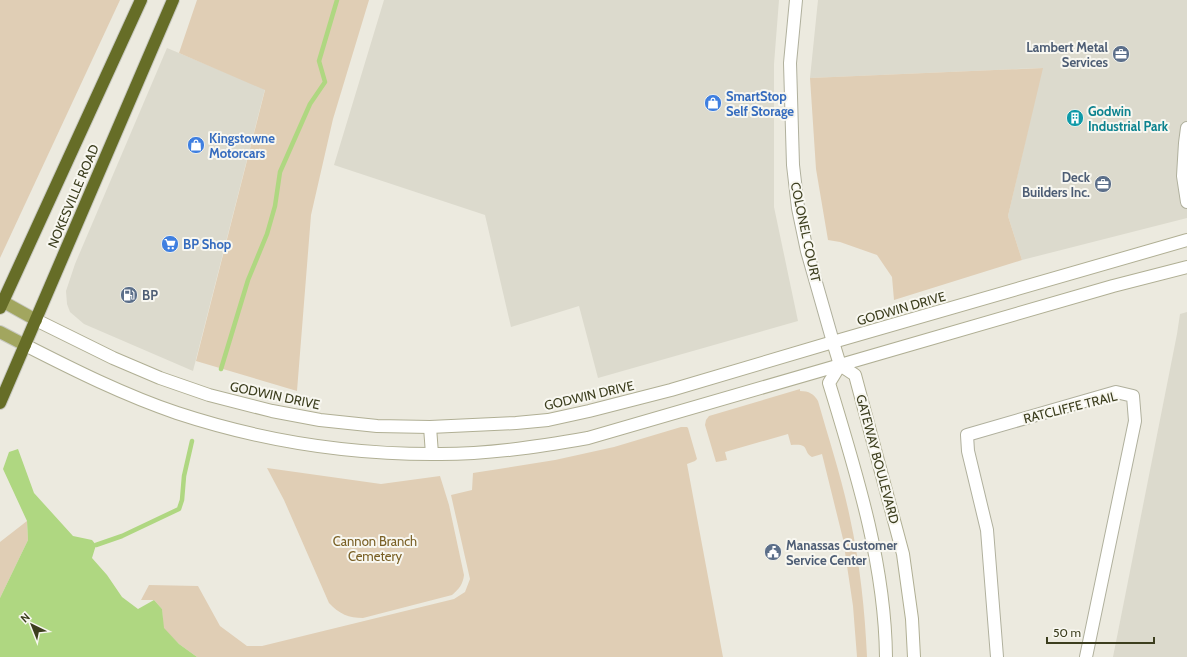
<svg xmlns="http://www.w3.org/2000/svg" width="1187" height="657" viewBox="0 0 1187 657" font-family="Cabin,sans-serif">
	<style>
		.built { fill: #dcdacd }
		.green { fill: #e0ceb5 }
		.water { fill: #afd781 }
		.lines { fill: none; stroke-linecap: round; stroke-linejoin: round }
		.stream { stroke: #afd781; stroke-width: 4.5 }
		.street-casing { stroke: #b0b09d; stroke-width: 14 }
		.secondary-casing { stroke: #b0af94; stroke-width: 14 }
		.primary-casing { stroke: #c8c9c0; stroke-width: 14 }
		.highway-casing { stroke: #c8c9c0; stroke-width: 14 }
		.street { stroke: #fff; stroke-width: 12 }
		.secondary { stroke: #fff; stroke-width: 12 }
		.primary { stroke: #a2a65f; stroke-width: 12 }
		.highway { stroke: #666d27; stroke-width: 12 }
		.labels { text-anchor: middle; dominant-baseline: central; stroke-width: 4; stroke-linejoin: round; paint-order: stroke }
		.service-label { font-size: 13px; font-weight: bold; fill: #4e5e75; stroke: #f8f7f0; text-anchor: end }
		.shop-label { font-size: 13px; font-weight: bold; fill: #366cbe; stroke: #f8f7f0; text-anchor: start }
		.culture-label { font-size: 13px; font-weight: bold; fill: #0d838f; stroke: #f8f7f0; text-anchor: start }
		.street-label { font-size: 13px; fill: #3c3e1e; stroke: #f8f7f0 }
		.park-label { font-size: 13px; fill: #795f24; stroke: #f8f7f0 }
	</style>
	<rect width="100%" height="100%" fill="#eceadf"/>
	<g class="built">
		<path d="M384,0H779L774,64V207L798,321L598,378L579,306L511,327L485,215L334,165Z"/>
		<path d="M818,0H1187V218L1022,260L1008,216L1042,68L810,78Z"/>
		<path d="M167,48L265,89L193,371L84,324L70,312L67,304L66,291L75,264Z"/>
		<path d="M1187,312V657H1113L1177,334L1180,314Z"/>
	</g>
	<g class="green">
		<path d="M0,0H120L0,258Z"/>
		<path d="M197,0H369L333,119L311,215L297,391L196,361L265,90L179,53Z"/>
		<path d="M1043,68L1008,216L1022,260L894,300L892,277L877,255L840,242L828,240L816,169L810,78Z"/>
		<path d="M800,389V391C809,391 814,394 818,401C829,440 842,479 850,518C860,564 865,611 867,657H857L853,606L843,539L822,454L812,457C802,451 811,443 791,445L788,434L725,452L727,460L716,462L705,425L706,420L709,416Z"/>
		<path d="M681,427H687L688,428L697,459L695,461L687,464L723,657H197L179,644L163,628L162,609L154,600H141L149,585L198,586L220,626L247,646H262L454,599L465,592L470,579L451,495L472,490L473,473L555,460L614,447Z"/>
		<path d="M267,468L381,484L440,476L449,505L464,575C463,584 459,589 452,595L363,618C349,618 339,614 329,603L284,500Z"/>
		<path d="M27,521L28,540L0,598V542Z"/>
	</g>
	<path class="water" d="M18,449L34,493L73,536L92,540L96,545L92,558L107,575L122,597L138,609L154,600L162,609L164,628L179,644L197,657H0V598L28,540L27,521L3,469L9,452Z"/>
	<g class="lines">
		<g class="stream">
			<path d="M221,369L248,280L267,234L275,206L280,172L310,104L325,82L319,61L337,0"/>
			<path d="M96,545L122,536L179,509L182,500L184,476L192,441"/>
		</g>
		<defs>
			<g id="street">
				<path d="M796,0L790,63L793,165L798,208L807,251L833,342"/>
				<path d="M1187,128L1185,143L1183,176L1187,202"/>
				<path d="M997,657L987,530L968,451L967,435L1116,392L1133,396L1135,421L1086,657"/>
			</g>
			<g id="secondary">
				<path d="M36,320L113,358L160,378L209,395L272,411L320,420L377,426L430,427L516,423L548,420L589,411L671,390L833,342L1187,240"/>
				<path d="M833,342L840,365L855,375L903,554L912,619L914,657"/>
				<path d="M25,345C74,370 124,395 177,413C259,440 346,454 432,454C484,455 537,447 588,438L1113,286L1187,267"/>
				<path d="M840,365L829,383C856,472 885,563 886,657"/>
				<path d="M430,427L432,454"/>
			</g>
			<g id="primary">
				<path d="M0,300L36,320"/>
				<path d="M0,332L25,345"/>
			</g>
			<g id="highway">
				<path d="M0,308L141,0"/>
				<path d="M0,403L173,0"/>
			</g>
		</defs>
		<use href="#street" class="street-casing"/>
		<use href="#secondary" class="secondary-casing"/>
		<use href="#primary" class="primary-casing"/>
		<use href="#highway" class="highway-casing"/>
		<use href="#street" class="street"/>
		<use href="#secondary" class="secondary"/>
		<use href="#primary" class="primary"/>
		<use href="#highway" class="highway"/>
	</g>
	<defs>
		<symbol id="office-disc" viewBox="-11 -11 22 22"><circle r="9.5" fill="#5c6f8a" stroke="#f8f7f0"/><path d="M-6-3h4V-5.5h4V-3h4V5H-6ZM-1-4.5V-3h2v-1.5ZM-6 0V1H6V0Z" fill="#fff"/></symbol>
		<symbol id="shop-disc" viewBox="-11 -11 22 22"><circle r="9.5" fill="#3f7fe0" stroke="#f8f7f0"/><path d="M-5-2.5h2.3a2.7 3.5 0 0 1 5.4 0H5L5.5 6h-11ZM-1.5-2.5h3a1.5 2.3 0 0 0-3 0Z" fill="#fff"/></symbol>
		<symbol id="building-disc" viewBox="-11 -11 22 22"><circle r="9.5" fill="#0f9aa8" stroke="#f8f7f0"/><path d="M-4-6H4V6H1V3H-1V6H-4ZM-2.5-4.3h1.7v1.8h-1.7ZM.8-4.3h1.7v1.8H.8ZM-2.5-1h1.7V.8h-1.7ZM.8-1h1.7V.8H.8Z" fill="#fff"/></symbol>
		<symbol id="supermarket-disc" viewBox="-11 -11 22 22"><circle r="9.5" fill="#3f7fe0" stroke="#f8f7f0"/><path d="M-6-5.5h2.5l.6 2H6L4.5 2H-2.5L-4.4-4H-6ZM-1.5 3.2a1.3 1.3 0 1 0 .1 0ZM3 3.2a1.3 1.3 0 1 0 .1 0Z" fill="#fff"/></symbol>
		<symbol id="fuel-disc" viewBox="-11 -11 22 22"><circle r="9.5" fill="#5c6f8a" stroke="#f8f7f0"/><path d="M-5.5-6h7V0h2V4h1.3V-2.5L3-4.5l.8-.8L6-3V5H2.5V1h-1V6h-7ZM-4.2-4.7v3.2H.2V-4.7Z" fill="#fff"/></symbol>
		<symbol id="civic-disc" viewBox="-11 -11 22 22"><circle r="9.5" fill="#5c6f8a" stroke="#f8f7f0"/><path d="M-.6-6.5H3V-4.5H.6V-3L4-1V1h2V6H-6V1h2V-1L-.6-3ZM-1.2 2.5V6h2.4V2.5Z" fill="#fff"/></symbol>
	</defs>
	<g fill-rule="evenodd">
		<use href="#office-disc" x="1111" y="44" width="20" height="20"/>
		<use href="#shop-disc" x="703" y="93" width="20" height="20"/>
		<use href="#building-disc" x="1065" y="108" width="20" height="20"/>
		<use href="#shop-disc" x="186" y="135" width="20" height="20"/>
		<use href="#office-disc" x="1093" y="174" width="20" height="20"/>
		<use href="#supermarket-disc" x="160" y="234" width="20" height="20"/>
		<use href="#fuel-disc" x="119" y="285" width="20" height="20"/>
		<use href="#civic-disc" x="763" y="542" width="20" height="20"/>
	</g>
	<g class="labels">
		<g class="service-label">
			<text x="1108" y="47">Lambert Metal<tspan x="1108" dy="15">Services</tspan></text>
			<text x="1090" y="177">Deck<tspan x="1090" dy="15">Builders Inc.</tspan></text>
			<text x="142" y="295" text-anchor="start">BP</text>
			<text x="786" y="545" text-anchor="start">Manassas Customer<tspan x="786" dy="15">Service Center</tspan></text>
		</g>
		<g class="shop-label">
			<text x="726" y="96">SmartStop<tspan x="726" dy="15">Self Storage</tspan></text>
			<text x="209" y="138">Kingstowne<tspan x="209" dy="15">Motorcars</tspan></text>
			<text x="183" y="244">BP Shop</text>
		</g>
		<g class="culture-label">
			<text x="1088" y="111">Godwin<tspan x="1088" dy="15">Industrial Park</tspan></text>
		</g>
		<g class="street-label">
			<text transform="translate(73 196) rotate(-67)">NOKESVILLE ROAD</text>
			<text transform="translate(806 232) rotate(78)">COLONEL COURT</text>
			<text transform="translate(901 308) rotate(-16)">GODWIN DRIVE</text>
			<text transform="translate(275 395) rotate(12)">GODWIN DRIVE</text>
			<text transform="translate(589 395) rotate(-13)">GODWIN DRIVE</text>
			<text transform="translate(1070 407) rotate(-14)">RATCLIFFE TRAIL</text>
			<text transform="translate(878 459) rotate(75)">GATEWAY BOULEVARD</text>
		</g>
		<g class="park-label">
			<text x="375" y="541">Cannon Branch<tspan x="375" dy="15">Cemetery</tspan></text>
		</g>
	</g>
	<g transform="translate(32 625) rotate(317)" stroke="#f8f7f0" stroke-width="3" paint-order="stroke">
	<path d="M0-3L7 15L0 10L-7 15Z" fill="#3c3e1e"/>
	<text y="-6" font-size="11" font-weight="bold" text-anchor="middle" fill="#3c3e1e">N</text>
	</g>
	<path d="M1047 637v6h107v-6" fill="none" stroke="#3c3e1e" stroke-width="2"/>
	<text x="1053" y="637" font-size="12" fill="#3c3e1e" stroke="#f8f7f0" stroke-width="3" paint-order="stroke">50 m</text>
</svg>
